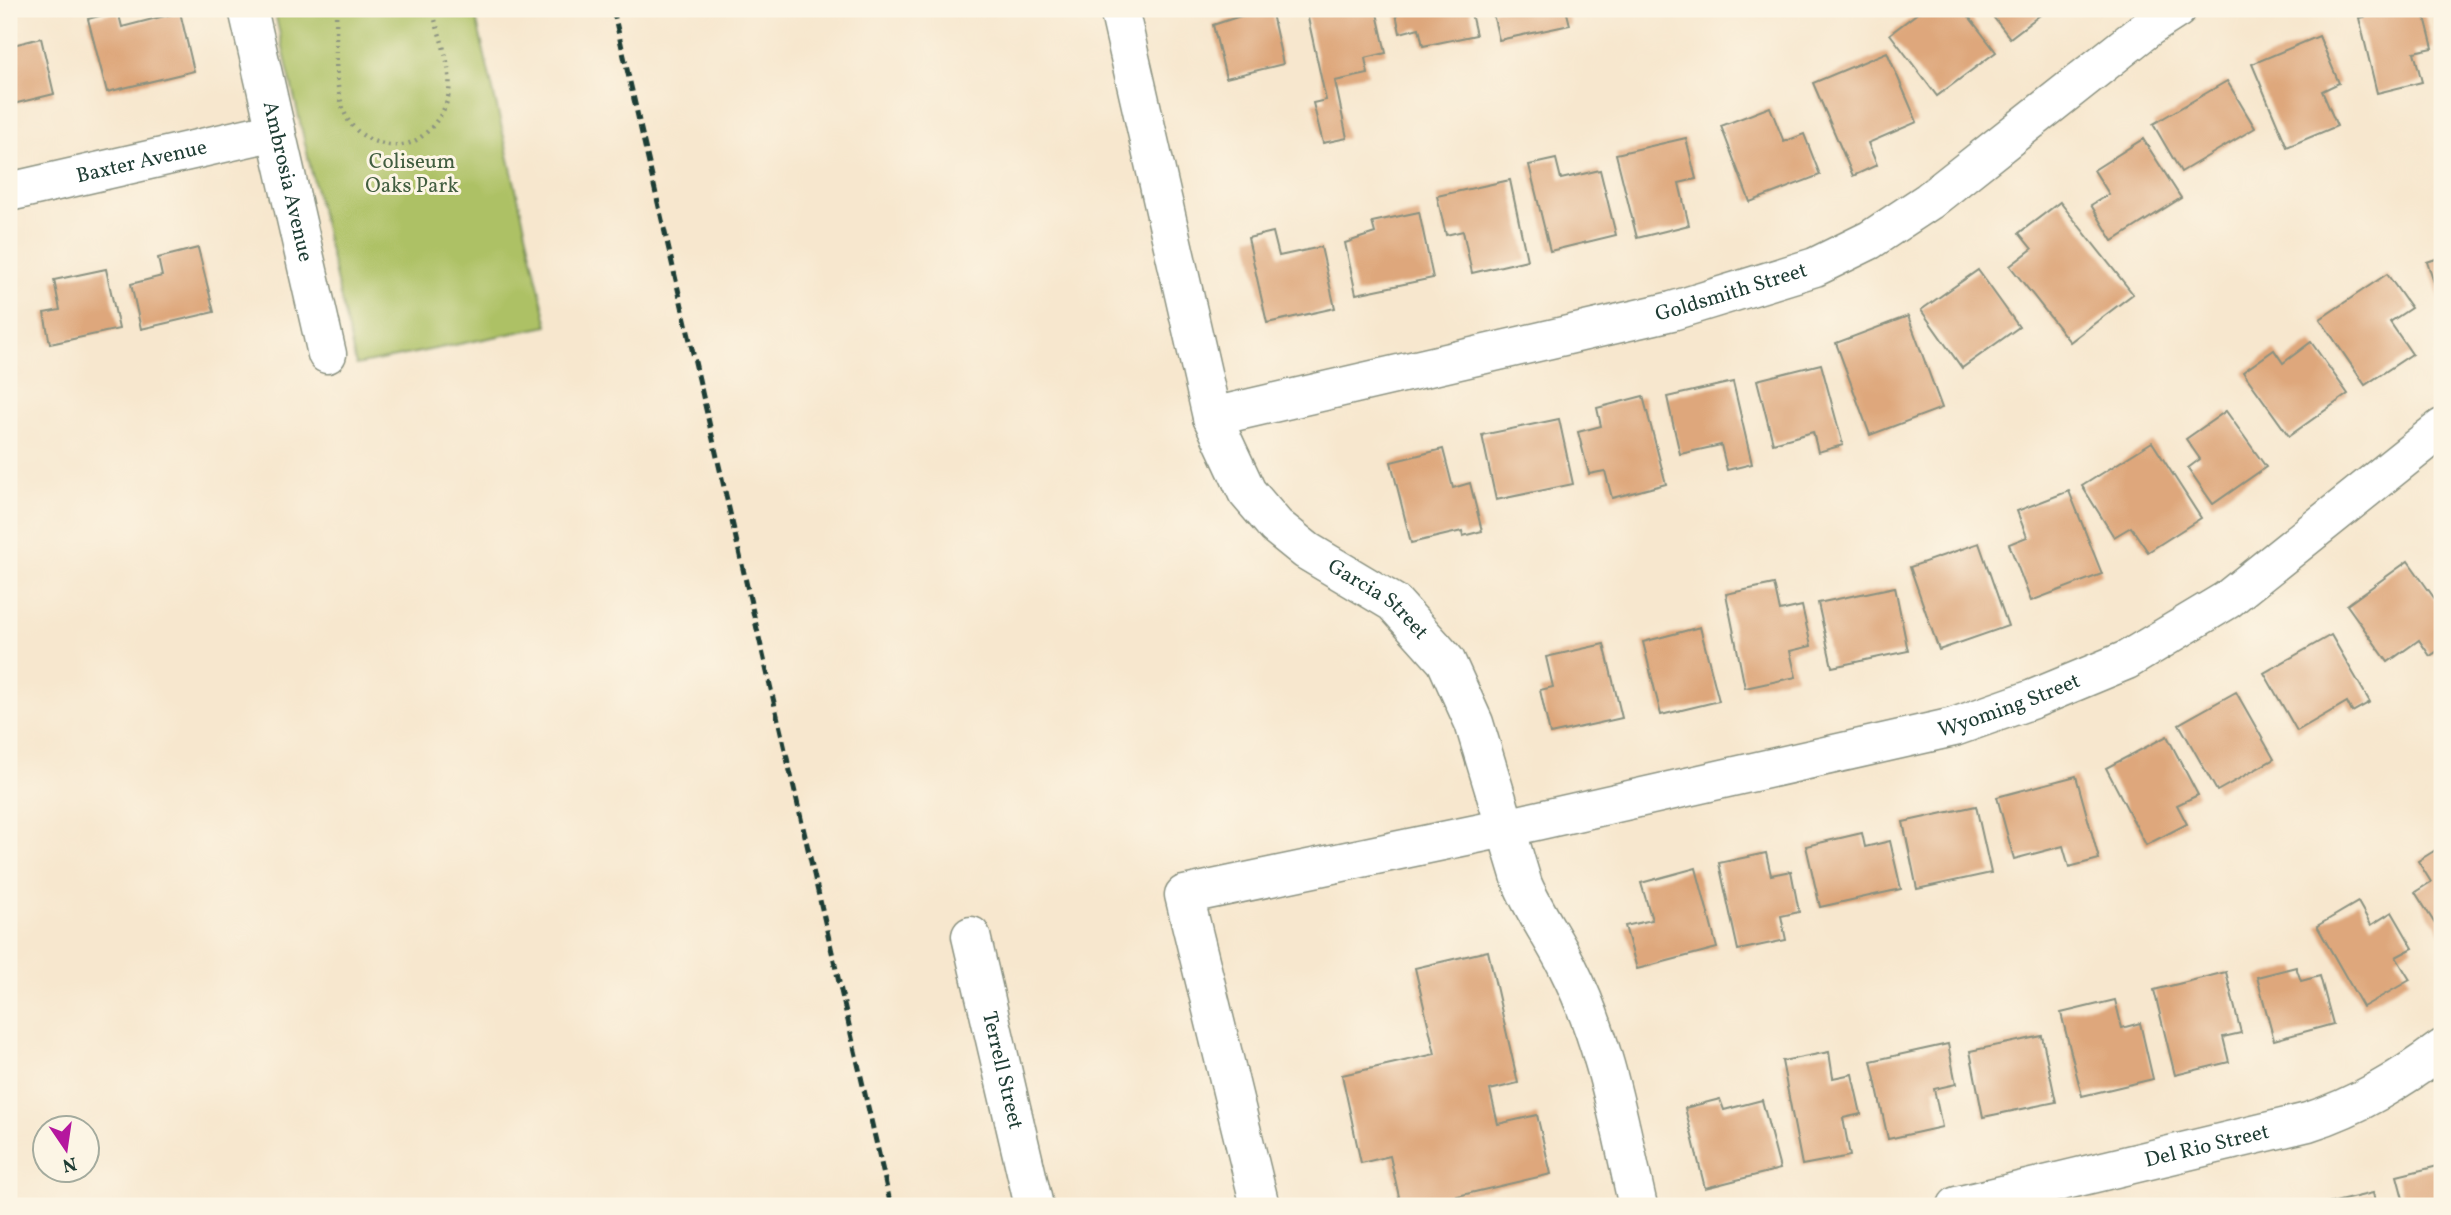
<svg xmlns="http://www.w3.org/2000/svg" width="2451" height="1215" viewBox="0 0 2451 1215" font-family="Vollkorn,serif">
	<style>
		.green { fill: #adc165; stroke: #667f4c; stroke-width: 2 }
		.building { fill: #dea77b }
		.lines { fill: none; stroke-linecap: round; stroke-linejoin: round }
		.minor-casing { stroke: #8b9281; stroke-width: 41 }
		.path { stroke: #8b9281; stroke-width: 4.5; stroke-dasharray: 2 5; stroke-linecap: butt }
		.minor { stroke: #fff; stroke-width: 38 }
		.rail { stroke: #1f3d34; stroke-width: 5; stroke-dasharray: 10 5; stroke-linecap: butt }
		.labels { text-anchor: middle; dominant-baseline: central; stroke-width: 6; stroke-linejoin: round; paint-order: stroke }
		.street-label { font-size: 21px; fill: #1f3d34; stroke: #fcf5e5 }
		.park-label { font-size: 21px; fill: #425e40; stroke: #fcf5e5 }
	</style>
	<rect width="100%" height="100%" fill="#fcf5e5"/>
	<filter id="ink" filterUnits="userSpaceOnUse"><feTurbulence type="fractalNoise" baseFrequency=".0143" numOctaves="2"/><feDisplacementMap in="SourceGraphic" scale="14" xChannelSelector="R" yChannelSelector="G"/><feConvolveMatrix kernelMatrix="1 2 1 2 8 2 1 2 1" color-interpolation-filters="sRGB"/></filter>
	<filter id="wash" filterUnits="userSpaceOnUse"><feTurbulence type="fractalNoise" baseFrequency=".00686" numOctaves="4" result="noise"/><feDisplacementMap in="SourceGraphic" scale="28" xChannelSelector="R" yChannelSelector="G"/><feGaussianBlur stdDeviation="1.57" result="paint"/><feColorMatrix in="noise" values="0 0 0 0 0 0 0 0 0 0 0 0 0 0 0 0 0 1.4 0 .05"/><feComposite in="paint" operator="in"/></filter>
	<g filter="url(#wash)">
		<rect width="100%" height="100%" fill="#f7e7ce"/>
		<path class="green" d="M274,9H474L548,326L356,365Z"/>
		<g id="blocks">
			<g class="building">
				<path d="M1262,9H1271L1283,64L1226,78L1213,25Z"/>
				<path d="M1306,9H1376L1386,53L1365,58L1368,74L1335,81L1347,138L1323,143L1313,103L1326,100Z"/>
				<path d="M1395,9H1470L1476,35L1423,46L1419,28L1400,33Z"/>
				<path d="M1492,9H1566L1570,25L1499,40Z"/>
				<path d="M1923,9H1963L1996,52L1937,96L1890,34Z"/>
				<path d="M1987,9H2048L2010,38Z"/>
				<path d="M2397,9H2423L2433,48L2414,52L2422,82L2377,93L2359,18Z"/>
				<path d="M118,11L122,27L180,12L194,71L107,92L88,19Z"/>
				<path d="M2319,36L2339,83L2322,91L2337,126L2287,147L2252,64Z"/>
				<path d="M41,38L54,94L9,105V46Z"/>
				<path d="M1887,52L1917,122L1868,143L1877,165L1853,176L1813,83Z"/>
				<path d="M2227,81L2255,128L2181,172L2153,124Z"/>
				<path d="M1770,107L1784,142L1804,134L1820,175L1750,202L1721,126Z"/>
				<path d="M1686,138L1696,179L1679,183L1689,225L1637,238L1616,154Z"/>
				<path d="M2143,139L2181,198L2113,241L2091,205L2109,194L2094,170Z"/>
				<path d="M1556,159L1561,179L1600,170L1616,235L1550,251L1529,165Z"/>
				<path d="M1510,180L1527,260L1472,273L1463,231L1446,235L1437,196Z"/>
				<path d="M2060,202L2133,294L2070,342L2010,266L2032,249L2019,233Z"/>
				<path d="M1419,212L1433,278L1356,294L1345,243L1375,233L1372,222Z"/>
				<path d="M1273,232L1279,256L1321,247L1335,308L1267,323L1248,238Z"/>
				<path d="M198,248L214,312L141,329L131,284L162,276L158,258Z"/>
				<path d="M2442,257V306L2427,262Z"/>
				<path d="M106,269L119,329L50,344L44,313L60,310L54,280Z"/>
				<path d="M1978,270L2019,327L1962,368L1921,310Z"/>
				<path d="M2387,274L2411,308L2390,322L2412,354L2365,385L2320,319Z"/>
				<path d="M1908,316L1942,408L1870,435L1836,343Z"/>
				<path d="M2311,342L2348,394L2289,436L2243,372L2274,350L2283,363Z"/>
				<path d="M1821,364L1843,445L1818,452L1813,432L1773,443L1757,380Z"/>
				<path d="M1733,382L1752,464L1727,470L1721,445L1680,454L1667,397Z"/>
				<path d="M1643,396L1666,484L1612,498L1605,471L1589,474L1578,432L1601,426L1597,408Z"/>
				<path d="M2226,411L2266,467L2213,504L2188,468L2200,459L2186,439Z"/>
				<path d="M1559,419L1573,484L1496,500L1482,435Z"/>
				<path d="M2152,442L2201,518L2148,552L2131,527L2114,537L2082,486Z"/>
				<path d="M1443,449L1453,488L1470,483L1482,531L1463,536L1462,531L1411,543L1391,462Z"/>
				<path d="M2069,491L2102,574L2031,601L2009,544L2027,537L2017,511Z"/>
				<path d="M1979,543L2008,626L1939,650L1910,567Z"/>
				<path d="M2408,561L2442,609V648L2430,656L2419,640L2388,662L2347,605Z"/>
				<path d="M1774,584L1780,611L1802,606L1811,646L1790,651L1796,677L1745,688L1726,594Z"/>
				<path d="M1895,587L1908,651L1832,667L1818,603Z"/>
				<path d="M1700,627L1719,701L1661,715L1643,642Z"/>
				<path d="M2331,635L2370,702L2352,712L2347,702L2297,731L2264,673Z"/>
				<path d="M1604,644L1622,718L1550,734L1540,690L1553,687L1546,657Z"/>
				<path d="M2236,692L2274,759L2217,791L2179,724Z"/>
				<path d="M2167,736L2198,795L2177,805L2187,824L2146,845L2106,768Z"/>
				<path d="M2076,776L2099,859L2069,867L2063,846L2014,859L1997,797Z"/>
				<path d="M1976,806L1991,873L1917,889L1903,822Z"/>
				<path d="M1862,833L1865,847L1890,841L1901,889L1820,907L1806,846Z"/>
				<path d="M2442,846V935L2415,892L2431,882L2418,861Z"/>
				<path d="M1766,853L1771,875L1791,871L1799,912L1781,916L1786,940L1738,950L1719,863Z"/>
				<path d="M1696,868L1717,948L1637,969L1625,926L1652,920L1641,883Z"/>
				<path d="M2358,902L2371,925L2392,912L2413,948L2396,957L2410,980L2363,1007L2317,926Z"/>
				<path d="M1488,951L1518,1083L1490,1090L1498,1124L1537,1115L1551,1174L1445,1199L1447,1206H1401L1390,1156L1361,1163L1342,1075L1435,1054L1415,968Z"/>
				<path d="M2296,967L2301,981L2320,976L2333,1024L2274,1040L2257,977Z"/>
				<path d="M2226,972L2241,1033L2223,1037L2229,1062L2175,1075L2154,990Z"/>
				<path d="M2115,1000L2122,1028L2140,1023L2153,1079L2082,1096L2061,1013Z"/>
				<path d="M2042,1036L2056,1102L1983,1117L1970,1051Z"/>
				<path d="M1948,1044L1956,1084L1934,1089L1942,1127L1888,1139L1871,1061Z"/>
				<path d="M1829,1052L1833,1078L1852,1074L1861,1114L1843,1118L1850,1156L1802,1165L1782,1061Z"/>
				<path d="M1720,1099L1724,1110L1762,1100L1780,1169L1705,1188L1685,1108Z"/>
				<path d="M2442,1165V1206H2405L2397,1176Z"/>
				<path d="M2373,1193L2376,1206H2322V1205Z"/>
			</g>
		</g>
	</g>
	<g filter="url(#ink)">
		<use href="#blocks" fill-opacity="0" stroke="#8b9281" stroke-width="2"/>
		<g class="lines">
			<defs>
				<g id="minor">
					<path id="s1" d="M248,9L327,354"/>
					<path id="s2" d="M1119,9L1212,417L1247,492L1276,526L1307,551L1394,603L1446,661L1474,723L1523,885C1536,915 1555,941 1569,970C1606,1043 1620,1127 1638,1206"/>
					<path id="s3" d="M9,192L276,131"/>
					<path id="s4" d="M1212,417L1672,311L1815,267L1870,240L1929,201L2149,27L2177,9"/>
					<path id="s5" d="M971,936L1034,1206"/>
					<path id="s6" d="M1260,1206L1184,895L1505,828L1954,727L2033,699L2127,660L2227,600L2442,428"/>
					<path id="s7" d="M1957,1206L2308,1122C2358,1106 2400,1080 2442,1049"/>
				</g>
			</defs>
			<use href="#minor" class="minor-casing"/>
			<path class="path" d="M336,9C337,42 332,85 346,116C356,138 387,151 410,143C425,138 441,118 446,104C457,76 439,37 432,9"/>
			<use href="#minor" class="minor"/>
			<path class="rail" d="M613,9L891,1206"/>
		</g>
	</g>
	<g class="labels">
		<g class="street-label">
			<text stroke="none"><textPath href="#s3" startOffset="136">Baxter Avenue</textPath></text>
			<text stroke="none"><textPath href="#s1" startOffset="177">Ambrosia Avenue</textPath></text>
			<text stroke="none"><textPath href="#s4" startOffset="534">Goldsmith Street</textPath></text>
			<text stroke="none"><textPath href="#s2" startOffset="672">Garcia Street</textPath></text>
			<text stroke="none"><textPath href="#s6" startOffset="1167">Wyoming Street</textPath></text>
			<text stroke="none"><textPath href="#s5" startOffset="138">Terrell Street</textPath></text>
			<text stroke="none"><textPath href="#s7" startOffset="257">Del Rio Street</textPath></text>
		</g>
		<g class="park-label">
			<text x="412" y="162">Coliseum<tspan x="412" dy="24">Oaks Park</tspan></text>
		</g>
	</g>
	<rect width="2451" height="1215" fill="none" stroke="#fcf5e5" stroke-width="35"/>
	<g transform="translate(66 1149) rotate(167)"><circle r="33" fill="#fcf5e5" stroke="#a4ab9e" stroke-width="2"/>
	<path d="M0-5L12 26L0 18L-12 26Z" fill="#b5179e"/>
	<text y="-10" font-size="19" font-weight="bold" text-anchor="middle" fill="#1f3d34">N</text>
	</g>
</svg>
